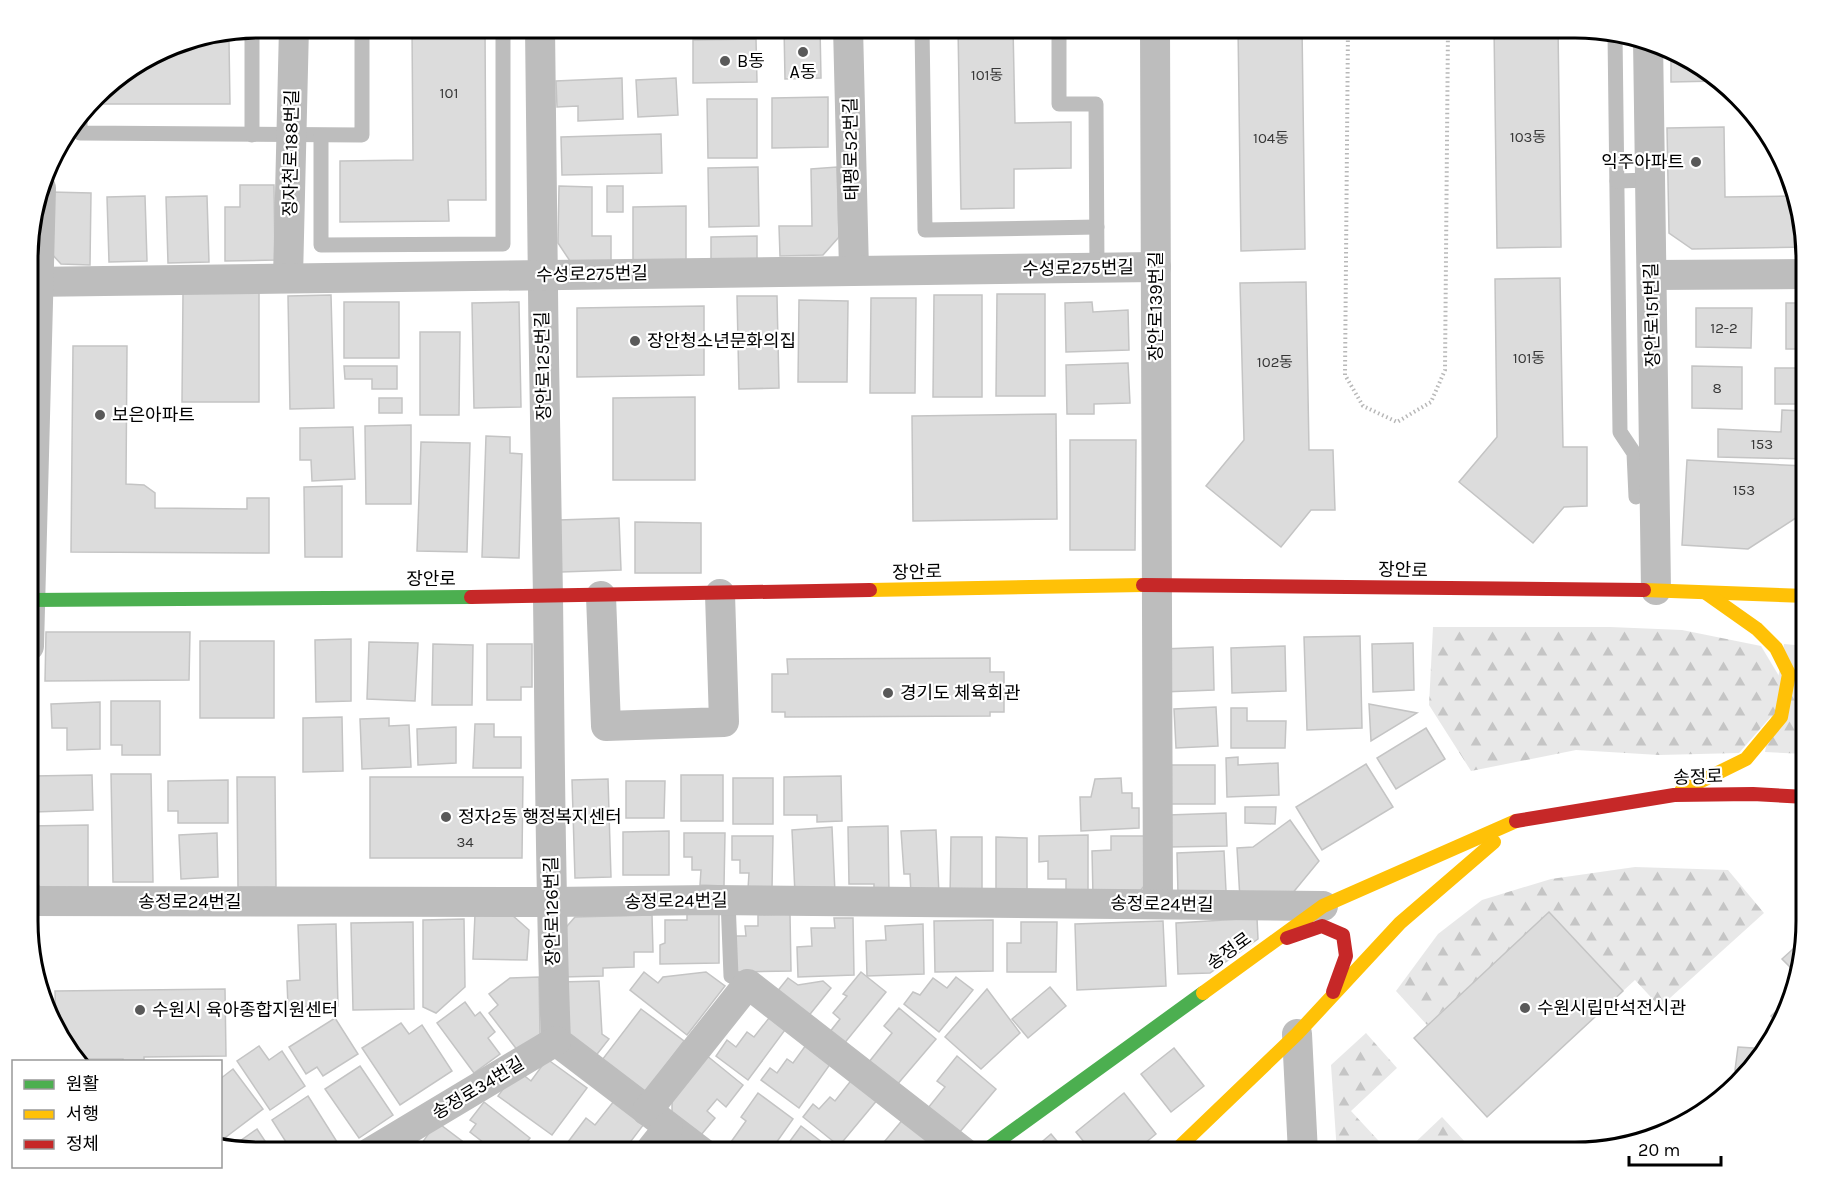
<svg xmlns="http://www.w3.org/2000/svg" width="1833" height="1180" viewBox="0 0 1833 1180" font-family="Karla,'Noto Sans KR',sans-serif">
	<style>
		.forest { fill: url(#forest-firs) }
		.building { fill: #dcdcdc; stroke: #c4c4c4; stroke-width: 1.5 }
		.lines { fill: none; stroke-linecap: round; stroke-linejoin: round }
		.path { stroke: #b8b8b8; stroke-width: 4; stroke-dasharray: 1.5 3; stroke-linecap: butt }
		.lane { stroke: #bdbdbd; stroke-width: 15 }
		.street { stroke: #bdbdbd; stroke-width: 30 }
		.fast { stroke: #4caf50; stroke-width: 14 }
		.slow { stroke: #ffc107; stroke-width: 14 }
		.jam { stroke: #c62828; stroke-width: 14 }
		.poi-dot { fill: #595959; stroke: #fff; stroke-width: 2 }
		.labels { text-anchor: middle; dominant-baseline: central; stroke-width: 4.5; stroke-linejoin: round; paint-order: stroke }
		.number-label { font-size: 15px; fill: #373737 }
		.poi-label { font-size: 18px; fill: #000; stroke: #fff; text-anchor: start }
		.street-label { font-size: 18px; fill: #000; stroke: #fff }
		.rim { fill: none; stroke: #000; stroke-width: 3 }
	</style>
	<defs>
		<pattern id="forest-firs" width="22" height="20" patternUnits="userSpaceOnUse" patternTransform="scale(1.5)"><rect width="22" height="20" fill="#e8e8e8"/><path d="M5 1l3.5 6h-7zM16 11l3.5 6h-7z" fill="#c5c5c5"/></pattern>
	</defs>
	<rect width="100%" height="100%" fill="#fff"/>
	<g class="forest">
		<path d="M1433,627H1610L1682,630L1761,646L1779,676L1774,713L1739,753L1659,755L1576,750L1471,771L1429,705Z"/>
		<path d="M1784,644L1806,646V754L1765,752Z"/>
		<path d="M1635,867L1728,870L1764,913L1660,1007L1635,980L1623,991L1549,912L1427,1025L1396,991L1438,934L1482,900L1551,879Z"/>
		<path d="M1366,1033L1397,1068L1351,1111L1390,1153H1337L1331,1065Z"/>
		<path d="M1442,1117L1467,1144L1458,1153H1404Z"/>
	</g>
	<g class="building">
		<path d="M412,27H485L486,200H448L449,221L340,222V161L413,160Z"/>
		<path d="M784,27H820L821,78L785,79Z"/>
		<path d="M958,27H1013L1015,123L1071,122V168L1014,169V208L961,209Z"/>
		<path d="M1238,27H1302L1305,249L1241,251Z"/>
		<path d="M1494,27H1558L1561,247L1497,248Z"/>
		<path d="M756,39L757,82L693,83V40Z"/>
		<path d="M182,42H229L230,104H100V92L106,85L170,44Z"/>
		<path d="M1671,50L1703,66L1717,81L1671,82Z"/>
		<path d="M622,78L623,119L578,121V106L557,107L556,81Z"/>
		<path d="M676,78L678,115L638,117L636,80Z"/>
		<path d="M828,97V147L772,148V98Z"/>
		<path d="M707,99H757V158H708Z"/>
		<path d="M1724,127L1725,197L1791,196L1806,247L1692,249L1669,233L1667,128Z"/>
		<path d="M661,134L662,173L562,175L561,137Z"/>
		<path d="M758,167L759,226L709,227L708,168Z"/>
		<path d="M837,167L839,237L823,255L780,256L779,226H812L811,169Z"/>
		<path d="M240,185H274L275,260L225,261V207H240Z"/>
		<path d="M559,186L592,187V236H611V262L570,261L558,243Z"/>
		<rect x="607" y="186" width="16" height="26"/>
		<path d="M51,192L91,193L90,265L61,264L50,252Z"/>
		<path d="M145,196L147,261L109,262L107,197Z"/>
		<path d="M207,196L209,262L168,263L166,197Z"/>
		<path d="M686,206V260L633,261V207Z"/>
		<path d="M757,236V262L711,263V237Z"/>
		<path d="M1560,278L1563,447H1587V506L1564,507L1533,543L1459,482L1497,437L1495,279Z"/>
		<path d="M1306,282L1309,450H1333L1335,510H1311L1281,547L1206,486L1244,440L1240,283Z"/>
		<path d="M183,293H259V402H182Z"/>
		<path d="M997,294H1045V396H996Z"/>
		<path d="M331,295L334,408L290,409L288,296Z"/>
		<path d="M934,295H982V397H933Z"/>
		<path d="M737,296H777L779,388L739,389Z"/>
		<path d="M871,298H916L915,393H870Z"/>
		<path d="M799,300L848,301L847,382H798Z"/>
		<rect x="344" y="302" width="55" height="56"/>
		<path d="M519,302L521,407L474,408L472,303Z"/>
		<path d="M1092,302L1093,312L1128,310L1129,350L1066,352L1065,303Z"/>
		<rect x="1786" y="303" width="20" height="46"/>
		<path d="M704,306V375L577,377V308Z"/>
		<path d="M1696,308H1752L1751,348L1696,347Z"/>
		<path d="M420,332H460L459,415H420Z"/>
		<path d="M73,346H127L126,484L144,485L155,493V508L247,509V498H269V553L71,552Z"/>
		<path d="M1128,363L1130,403L1094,404V414H1067L1066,365Z"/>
		<path d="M344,366H397V389H372V379H345Z"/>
		<path d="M1692,366L1742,367V409L1692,408Z"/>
		<rect x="1775" y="368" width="31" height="36"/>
		<path d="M695,397V480H613V398Z"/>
		<rect x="379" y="398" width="23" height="15"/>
		<path d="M1782,410L1806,411V459L1718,457V429L1781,432Z"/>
		<path d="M1056,414L1057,519L913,521L912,416Z"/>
		<path d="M411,425V504H366L365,426Z"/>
		<path d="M353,427L355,479L312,481L311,460H300V428Z"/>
		<path d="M486,436L510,437V453L522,454L519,558L482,557Z"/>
		<path d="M1070,440H1136L1135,550H1070Z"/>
		<path d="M421,442L470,443L467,552L417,551Z"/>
		<path d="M1687,460L1805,466L1802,514L1748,549L1682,545Z"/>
		<path d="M342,486V557H305L304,487Z"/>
		<path d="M619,518L621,570L561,572L559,520Z"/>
		<path d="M635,522L701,523V573H635Z"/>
		<path d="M46,632H190L189,680L45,681Z"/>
		<path d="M1360,636L1362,728L1307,730L1304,637Z"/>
		<path d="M351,639V701L316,702L315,640Z"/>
		<rect x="200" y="641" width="74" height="77"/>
		<path d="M369,642L418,643L415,701L367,699Z"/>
		<path d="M1413,643L1414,690L1373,692L1372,644Z"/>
		<path d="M433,644L473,645L472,705H432Z"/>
		<path d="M487,644H532V687H521V700H487Z"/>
		<path d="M1285,646L1286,691L1232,693L1231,648Z"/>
		<path d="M1213,647L1214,690L1163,692L1162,649Z"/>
		<path d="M990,658V672H1004V712H990V716L785,717V712H772V674H788L787,659Z"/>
		<path d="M111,701H160V755H122V745H111Z"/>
		<path d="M100,702V749L67,750V728H52L51,704Z"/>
		<path d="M1369,704L1417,713L1371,741Z"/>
		<path d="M1216,707L1218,746L1176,748L1174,709Z"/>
		<path d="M1231,708H1247V721H1286L1285,748H1231Z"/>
		<path d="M342,717L343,771L303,772V718Z"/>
		<path d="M389,718V726L409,725L411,767L362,769L360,719Z"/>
		<path d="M475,724H494V737H521V768H473Z"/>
		<path d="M456,727V763L418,765L417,729Z"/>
		<path d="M1426,728L1445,759L1396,789L1377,758Z"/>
		<path d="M1238,757V765L1278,763L1279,795L1227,797L1226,758Z"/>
		<path d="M1366,764L1393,807L1322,850L1296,807Z"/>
		<rect x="1170" y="765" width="45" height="39"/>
		<path d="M111,774H151L153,882H113Z"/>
		<path d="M92,775L93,810L34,812L33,776Z"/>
		<rect x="681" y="775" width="42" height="46"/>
		<path d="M841,776L842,821L817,822V815H784V777Z"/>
		<path d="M237,777H275L276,887H238Z"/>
		<path d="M370,777H523L522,858H370Z"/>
		<rect x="733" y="778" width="40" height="46"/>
		<path d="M1121,778L1122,793H1132V808H1139V828L1081,831L1080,797H1091L1095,779Z"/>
		<path d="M608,779L611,877L575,878L572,780Z"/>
		<path d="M228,780V823H178V811H168V781Z"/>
		<path d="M626,781H665L664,818H626Z"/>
		<path d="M1245,807H1276L1275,824L1245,823Z"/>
		<path d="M1226,813L1227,846L1168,847V815Z"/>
		<path d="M1290,820L1319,861L1291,895L1240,899L1237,848L1253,847Z"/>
		<path d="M88,825V889H42L30,876L29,826Z"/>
		<path d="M888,826L889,892L874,893V884H849L848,827Z"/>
		<path d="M832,827L835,893L795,894L792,830Z"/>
		<path d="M936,830L939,894L911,895L910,874H904L901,831Z"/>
		<path d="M669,831V875H623V832Z"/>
		<path d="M217,833L218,877L181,879L179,835Z"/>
		<path d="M684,833H725L724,886L700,885L701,870H692V857H684Z"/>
		<path d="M1088,835V892H1066V879H1048V861L1039,862V836Z"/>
		<path d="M732,836H773L772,889H748L749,873H740V860H732Z"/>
		<path d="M1111,836H1149V880L1136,896L1093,897L1092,851L1111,850Z"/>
		<path d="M951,837H982V897H950Z"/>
		<path d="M996,837L1027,838V897H996Z"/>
		<path d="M1224,851L1226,891L1178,894L1177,853Z"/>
		<path d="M687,906H719V963L660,964V945L665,943V920H687Z"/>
		<path d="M1549,912L1623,991L1487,1117L1414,1038Z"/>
		<path d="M475,914L512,915L529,930L527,960L473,959Z"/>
		<path d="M790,914L791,971L736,972L735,936H746L745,926H758V915Z"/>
		<path d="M652,915L653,952H634V967L603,968V976L562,977L561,933L575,917Z"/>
		<path d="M834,918H853L854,975L798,977L797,947L812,946L811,928H835Z"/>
		<path d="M1257,918L1258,939L1210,973L1178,974L1176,923Z"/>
		<path d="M464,919L465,987L436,1013L423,1007V920Z"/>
		<path d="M993,920V971L935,972L934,921Z"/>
		<path d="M1163,921L1166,986L1077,990L1075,924Z"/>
		<path d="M413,922L414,1009L353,1010L351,923Z"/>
		<path d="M1021,922H1057L1056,972H1007V943H1021Z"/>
		<path d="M336,924L338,1006L288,1007L287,981L300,980L298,925Z"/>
		<path d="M923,924L924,974L867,976L866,941L886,940L885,926Z"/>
		<path d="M1804,942L1794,996L1779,1025L1771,1016L1793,995L1797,974L1782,959L1794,948Z"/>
		<path d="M644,972L658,983L663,977L706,972L725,986L687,1035L630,990Z"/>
		<path d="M861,972L886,992L843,1045L829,1033L840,1019L833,1013L847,996L843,994Z"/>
		<path d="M539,977L540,1034L518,1051L489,1013L498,1005L489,994L510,978Z"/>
		<path d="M956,977L973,990L939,1032L904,1004L913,992L920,995L933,978L947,988Z"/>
		<path d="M788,978L798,985L823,981L831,988L803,1023L772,998Z"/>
		<path d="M599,981L602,1034L609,1039L594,1058L562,1039L559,982Z"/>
		<path d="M1050,987L1066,1006L1028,1038L1012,1019Z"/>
		<path d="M225,989L226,1056L144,1057V1062H123V1059H79L58,1038L56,1030L55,991Z"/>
		<path d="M987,989L1020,1033L981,1069L945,1037Z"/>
		<path d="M465,1002L475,1016L480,1012L495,1032L488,1038L500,1054L474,1073L437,1023Z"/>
		<path d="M899,1008L936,1039L896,1086L869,1062L892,1033L884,1026Z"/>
		<path d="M641,1009L684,1041L645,1093L602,1060Z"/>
		<path d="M335,1018L358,1054L323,1076L317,1067L306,1074L289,1047Z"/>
		<path d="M769,1018L785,1030L748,1080L716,1056L727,1040L736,1047L747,1032L754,1037Z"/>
		<path d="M401,1023L409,1034L422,1025L452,1071L400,1105L362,1048Z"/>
		<path d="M806,1045L831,1063L799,1108L761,1080L770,1068L777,1073L787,1059L793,1063Z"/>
		<path d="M259,1046L269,1060L282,1051L305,1086L270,1110L237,1061Z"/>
		<path d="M1738,1047L1767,1049L1745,1071L1735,1070Z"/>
		<path d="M1174,1048L1204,1086L1171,1112L1141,1074Z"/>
		<path d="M706,1055L743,1085L726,1107L717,1099L707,1111L715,1118L701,1135L672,1112V1097Z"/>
		<path d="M957,1056L996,1089L954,1139L924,1113L945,1087L937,1081Z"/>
		<path d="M547,1059L587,1088L552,1135L498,1096L517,1070L531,1081Z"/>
		<path d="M360,1066L393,1115L359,1138L325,1089Z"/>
		<path d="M233,1069L263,1109L222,1140L220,1137V1079Z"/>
		<path d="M853,1078L878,1099L839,1146L803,1117L813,1104L819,1109L830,1097L835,1101Z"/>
		<path d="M758,1093L793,1119L769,1153H736L740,1150L731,1142L746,1121L741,1117Z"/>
		<path d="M1124,1093L1156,1134L1133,1153H1093L1076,1132Z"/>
		<path d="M308,1096L339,1145L327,1153H293L272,1120Z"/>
		<path d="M614,1101L644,1124L631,1141L639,1147L634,1153H565L562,1150L586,1118L595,1125Z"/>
		<path d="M484,1102L530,1138L518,1153H497L470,1132L476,1124L470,1120Z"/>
		<path d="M904,1118L937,1146L931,1153H875Z"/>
		<path d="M437,1122L462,1141L453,1153H402L409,1144L417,1150Z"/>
		<path d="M801,1126L832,1150L830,1153L782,1152Z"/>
		<path d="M257,1129L273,1153H258L230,1148Z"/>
		<path d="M1051,1134L1067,1153H1029Z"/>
		<path d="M538,1142L552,1153H530Z"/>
	</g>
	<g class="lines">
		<path class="path" d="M1348,27L1345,375L1363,406L1397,422L1431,402L1445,370L1448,27"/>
		<g class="lane">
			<path d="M922,27L925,230L1097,227"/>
			<path d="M1059,27V104H1096L1097,268"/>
			<path d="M1615,34L1620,432L1634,453L1636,497"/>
			<path d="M80,118V133L362,135V27"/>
			<path d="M252,135V28"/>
			<path d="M321,136V245L503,244V27"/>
			<path d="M1617,181L1650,180"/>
			<path d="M728,900L731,976L748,984"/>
		</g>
		<g class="street">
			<path d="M540,27C541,217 545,408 548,598C550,746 550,894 556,1041L703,1153"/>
			<path d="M848,27L854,270"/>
			<path d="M1155,27L1158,904"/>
			<path d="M1648,39L1656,590"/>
			<path d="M1652,275L1806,274"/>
			<path d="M288,278L294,27"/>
			<path d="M29,282L1156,267"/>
			<path d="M601,596L606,726L724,722L720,594"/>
			<path d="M29,646L41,188"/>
			<path d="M29,901L551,902L712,900L1323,906"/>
			<path d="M1297,1034L1303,1153"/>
			<path d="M647,1111L748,984L965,1153"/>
			<path d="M369,1153L556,1041"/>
			<path d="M648,1153L668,1128"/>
		</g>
		<g class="fast">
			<path d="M29,600L471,597"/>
			<path d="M982,1153L1203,993"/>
		</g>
		<g class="slow">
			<path d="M870,590L1143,585"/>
			<path d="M1644,590L1806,596"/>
			<path d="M1681,791L1746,759L1781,717L1789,674L1776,648L1757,629L1706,593"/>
			<path d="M1203,993L1323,906L1516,821"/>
			<path d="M1173,1153L1297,1034L1400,923L1494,842"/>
		</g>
		<g class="jam">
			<path d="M1143,585L1644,590"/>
			<path d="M471,597L870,590"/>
			<path d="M1516,821L1674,795L1753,794L1806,797"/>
			<path d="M1287,938L1322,926L1343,935L1346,956L1333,992"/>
		</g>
	</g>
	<g class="poi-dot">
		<circle cx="803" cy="52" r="6"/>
		<circle cx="725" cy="61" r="6"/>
		<circle cx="1696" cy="162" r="6"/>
		<circle cx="635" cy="341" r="6"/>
		<circle cx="100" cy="415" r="6"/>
		<circle cx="888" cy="693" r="6"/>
		<circle cx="446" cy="817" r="6"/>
		<circle cx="1525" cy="1008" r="6"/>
		<circle cx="140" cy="1010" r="6"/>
	</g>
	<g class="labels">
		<g class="number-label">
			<text x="987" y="75">101동</text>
			<text x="449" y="93">101</text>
			<text x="1528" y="137">103동</text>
			<text x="1271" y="138">104동</text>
			<text x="1724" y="328">12-2</text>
			<text x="1529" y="358">101동</text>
			<text x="1275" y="362">102동</text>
			<text x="1717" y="388">8</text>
			<text x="1762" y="444">153</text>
			<text x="1744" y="490">153</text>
			<text x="465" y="842">34</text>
		</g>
		<g class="poi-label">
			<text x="737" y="61">B동</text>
			<text x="803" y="72" text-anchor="middle">A동</text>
			<text x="1684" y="162" text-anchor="end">익주아파트</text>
			<text x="647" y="341">장안청소년문화의집</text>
			<text x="112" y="415">보은아파트</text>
			<text x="900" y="693">경기도 체육회관</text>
			<text x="458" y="817">정자2동 행정복지센터</text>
			<text x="1537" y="1008">수원시립만석전시관</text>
			<text x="152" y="1010">수원시 육아종합지원센터</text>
		</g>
		<g class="street-label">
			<text transform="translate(851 149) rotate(-91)">태평로52번길</text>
			<text transform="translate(291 153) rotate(-89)">정자천로188번길</text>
			<text transform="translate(1078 268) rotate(-1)">수성로275번길</text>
			<text transform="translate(592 274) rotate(-1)">수성로275번길</text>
			<text transform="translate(1156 306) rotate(-90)">장안로139번길</text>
			<text transform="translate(1652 315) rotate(-91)">장안로151번길</text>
			<text transform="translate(543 366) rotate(-91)">장안로125번길</text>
			<text transform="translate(1403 570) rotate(1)">장안로</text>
			<text transform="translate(917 572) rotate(-1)">장안로</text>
			<text x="431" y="579">장안로</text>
			<text transform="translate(1698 777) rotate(-2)">송정로</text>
			<text transform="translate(676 901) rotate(-1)">송정로24번길</text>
			<text x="190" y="902">송정로24번길</text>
			<text transform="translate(1162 904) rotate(1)">송정로24번길</text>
			<text transform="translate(552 911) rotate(-91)">장안로126번길</text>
			<text transform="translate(1229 951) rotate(-36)">송정로</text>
			<text transform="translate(478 1088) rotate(-31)">송정로34번길</text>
		</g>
	</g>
	<path d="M0 0H1833V1180H0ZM259 38H1575A221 221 0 0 1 1796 259V921A221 221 0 0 1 1575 1142H259A221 221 0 0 1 38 921V259A221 221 0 0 1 259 38Z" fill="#fff" fill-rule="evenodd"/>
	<path class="rim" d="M259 38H1575A221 221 0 0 1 1796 259V921A221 221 0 0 1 1575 1142H259A221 221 0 0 1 38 921V259A221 221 0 0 1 259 38Z"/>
	<rect x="12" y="1060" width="210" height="108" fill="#ffffff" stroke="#999999" stroke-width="1.5"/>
	<rect x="24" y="1080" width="30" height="9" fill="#4caf50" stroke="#999999" stroke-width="1.5"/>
	<text x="66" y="1090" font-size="18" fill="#000000">원활</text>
	<rect x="24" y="1110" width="30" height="9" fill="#ffc107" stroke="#999999" stroke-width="1.5"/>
	<text x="66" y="1120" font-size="18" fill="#000000">서행</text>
	<rect x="24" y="1140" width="30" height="9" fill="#c62828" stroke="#999999" stroke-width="1.5"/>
	<text x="66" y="1150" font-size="18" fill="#000000">정체</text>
	<path d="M1629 1156v9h92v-9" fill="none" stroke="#000000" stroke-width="3"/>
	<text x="1638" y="1156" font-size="18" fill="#000000" stroke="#ffffff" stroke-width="4.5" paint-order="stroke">20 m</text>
</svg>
